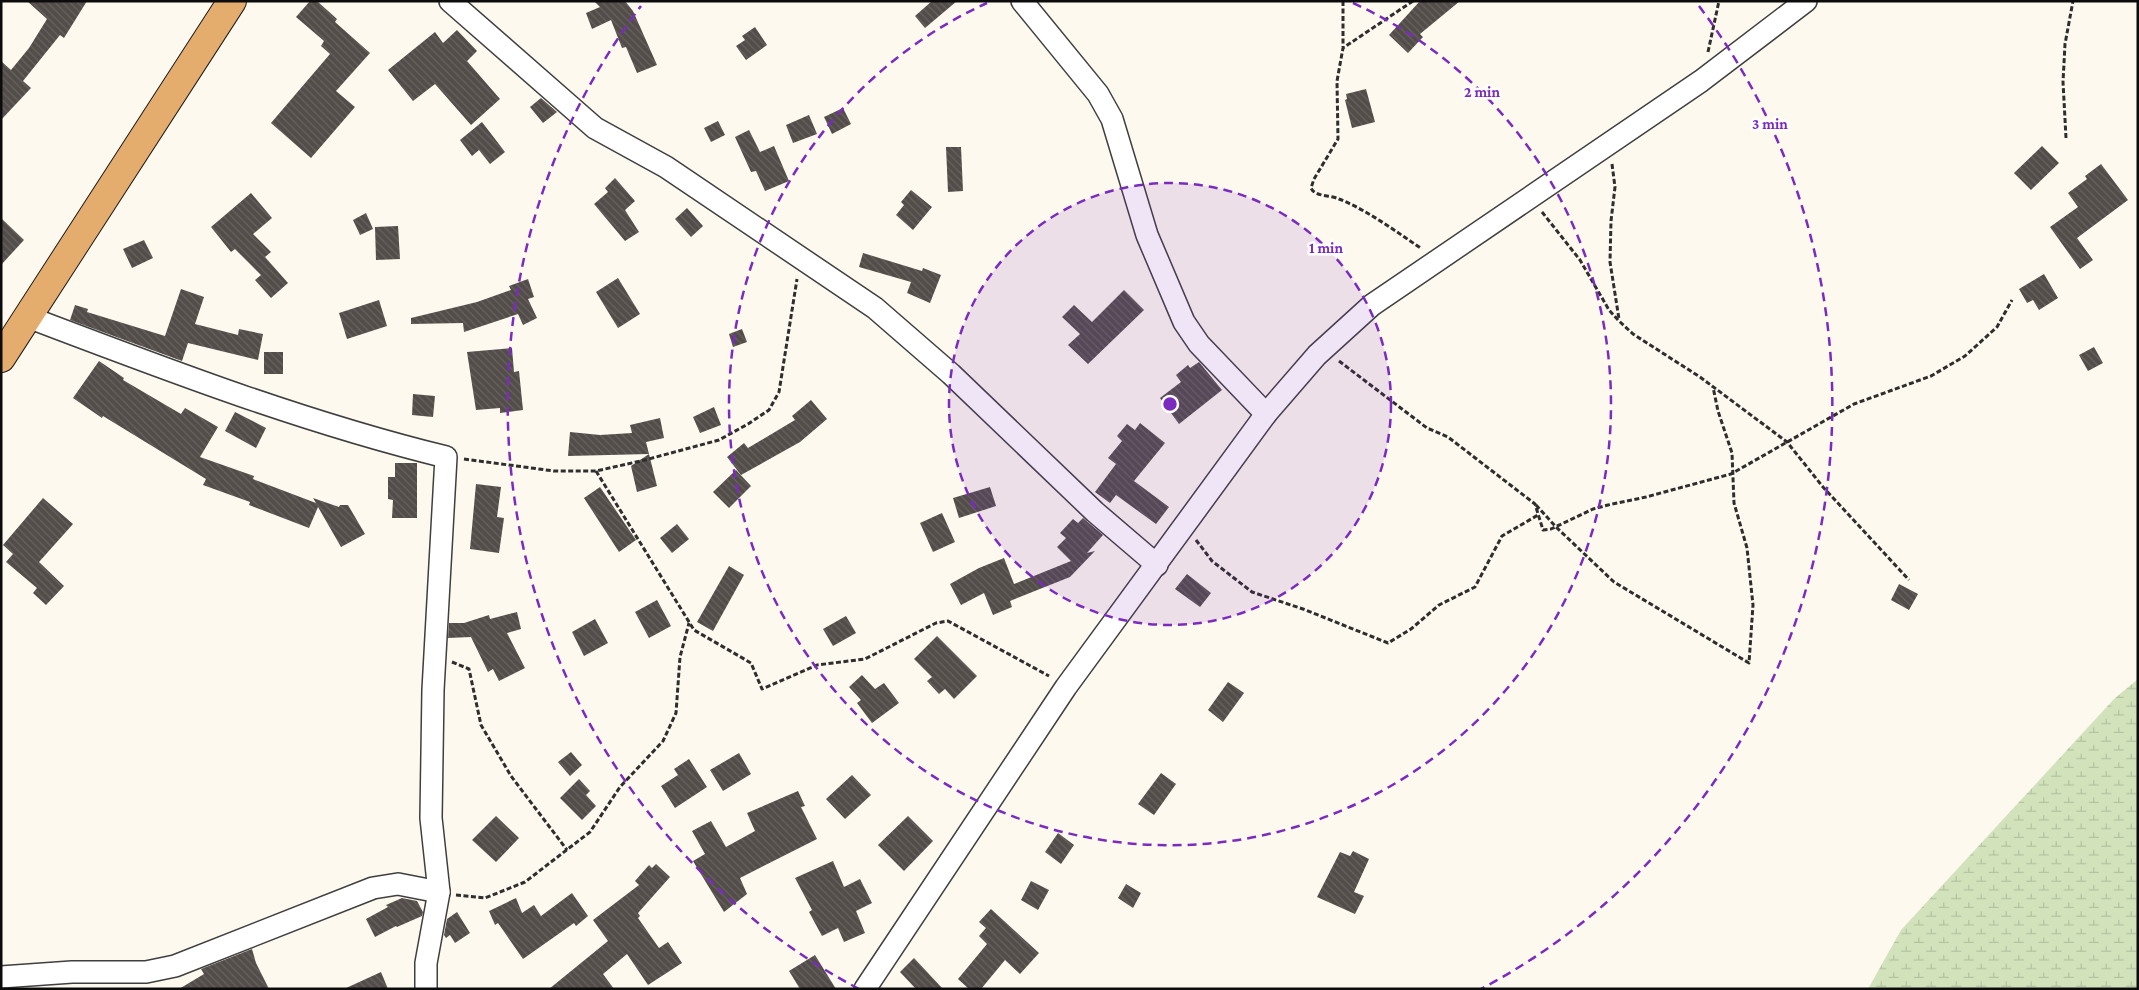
<svg xmlns="http://www.w3.org/2000/svg" width="2139" height="990" viewBox="0 0 2139 990" font-family="'Crimson Pro',serif">
	<style>
		.wetland { fill: url(#wetland-marsh) }
		.building { fill: url(#building-back-hatch) }
		.lines { fill: none; stroke-linecap: round; stroke-linejoin: round }
		.minor-casing { stroke: #3f3f3f; stroke-width: 24 }
		.trunk-casing { stroke: #1d1d1d; stroke-width: 30 }
		.path { stroke: #2e2e2e; stroke-width: 3; stroke-dasharray: 5 2.5; stroke-linecap: butt }
		.minor { stroke: #fff; stroke-width: 21 }
		.trunk { stroke: #e4ad6e; stroke-width: 28 }
		.ring { fill: none; stroke: #7b2cbf; stroke-width: 2.5; stroke-dasharray: 9 6 }
		.centre { fill: #7b2cbf; stroke: #fff; stroke-width: 2.5 }
		.ring-label { font-size: 15px; text-anchor: middle; font-weight: bold; fill: #7b2cbf; stroke: #fff; stroke-width: 5; stroke-linejoin: round; paint-order: stroke }
	</style>
	<defs>
		<pattern id="wetland-marsh" width="20" height="14" patternUnits="userSpaceOnUse" patternTransform="scale(1.25)"><rect width="20" height="14" fill="#d2e3bc"/><path d="M1 5h8M5 5V1M11 12h8M15 12V8" fill="none" stroke="#b3c2a0"/></pattern>
		<pattern id="building-back-hatch" width="6" height="6" patternUnits="userSpaceOnUse" patternTransform="scale(1.25)"><rect width="6" height="6" fill="#534d4a"/><path d="M-1 5l2 2M0 0l6 6M5-1l2 2" fill="none" stroke="#676260"/></pattern>
	</defs>
	<rect width="100%" height="100%" fill="#fdf9ee"/>
	<path class="wetland" d="M2138,679V989H1868L1901,930L2114,699Z"/>
	<g class="building">
		<path d="M27,1H87L64,38L60,35L23,81L31,88L1,120V61L11,70L29,48L47,19Z"/>
		<path d="M310,1H317L337,19L335,22L370,53L336,91L355,107L311,158L271,123L330,54L321,46L324,41L296,17Z"/>
		<path d="M594,1H625L633,11L657,65L637,73L626,47L622,48L611,20L592,29L586,13L600,7Z"/>
		<path d="M932,1H957L925,28L915,16Z"/>
		<path d="M1420,1H1460L1420,34L1423,37L1408,53L1389,35Z"/>
		<path d="M755,27L767,45L746,60L736,46L745,40L742,36Z"/>
		<path d="M457,30L477,51L467,61L500,99L471,125L435,84L413,101L388,70L435,32L443,43Z"/>
		<path d="M1366,89L1375,122L1352,128L1345,100L1347,99L1346,94Z"/>
		<path d="M541,98L557,112L543,123L530,107Z"/>
		<path d="M843,108L851,124L832,134L824,117Z"/>
		<path d="M809,115L817,134L793,143L786,125Z"/>
		<path d="M718,121L725,135L711,142L704,128Z"/>
		<path d="M482,122L505,152L490,164L479,150L472,156L460,140Z"/>
		<path d="M749,130L760,152L774,146L789,181L765,191L756,171L751,172L735,137Z"/>
		<path d="M2042,146L2059,163L2031,190L2014,173Z"/>
		<path d="M946,147H961L963,191L948,192Z"/>
		<path d="M2101,164L2128,200L2077,238L2093,260L2080,269L2050,227L2078,207L2068,193L2087,179L2085,176Z"/>
		<path d="M615,178L635,201L625,210L639,232L625,241L594,204L608,192L605,188Z"/>
		<path d="M911,190L932,207L913,230L896,215L904,205L901,202Z"/>
		<path d="M251,193L272,218L253,234L271,252L265,257L288,283L271,298L255,280L261,275L235,249L231,252L211,227Z"/>
		<path d="M687,208L703,226L691,237L675,219Z"/>
		<path d="M366,213L373,229L360,235L353,220Z"/>
		<path d="M1,218L24,240L1,265Z"/>
		<path d="M398,226L400,259L376,260L375,227Z"/>
		<path d="M144,240L153,258L132,268L123,249Z"/>
		<path d="M863,253L922,271L923,268L941,275L930,303L907,293L911,282L859,267Z"/>
		<path d="M2044,274L2058,298L2039,310L2033,300L2027,303L2019,289Z"/>
		<path d="M618,278L640,314L618,328L596,292Z"/>
		<path d="M528,279L534,297L528,299L537,318L523,325L518,314L464,332L463,323L411,324V318L477,302L511,290L509,286Z"/>
		<path d="M181,289L204,297L195,324L238,335L239,329L263,334L258,360L188,343L182,361L70,320L75,305L88,309L87,312L165,336Z"/>
		<path d="M1124,290L1144,310L1088,364L1068,345L1080,334L1062,317L1074,305L1092,322Z"/>
		<path d="M379,300L387,326L347,339L339,313Z"/>
		<path d="M742,329L747,342L733,347L729,334Z"/>
		<path d="M2094,347L2103,363L2088,371L2079,355Z"/>
		<path d="M512,348L514,372L519,371L523,410L500,413V408L476,410L467,352Z"/>
		<rect x="264" y="352" width="19" height="22"/>
		<path d="M99,361L124,378L123,380L181,414L185,408L218,427L200,457L254,476L253,479L316,503L313,498L339,507L340,505H348L365,534L341,547L318,507L309,528L249,505L250,502L203,485L206,479L103,416L102,418L73,398Z"/>
		<path d="M1199,362L1222,390L1179,424L1160,398L1181,382L1176,375L1188,365L1190,368Z"/>
		<path d="M413,394L435,396L433,417L412,415Z"/>
		<path d="M811,400L827,419L800,442L741,475L727,457L744,443L748,448L795,420L792,416Z"/>
		<path d="M714,407L721,425L700,433L693,417Z"/>
		<path d="M235,412L266,428L256,448L225,431Z"/>
		<path d="M660,418L664,438L646,442L649,454L568,456L570,432L600,435L632,433L630,425Z"/>
		<path d="M1140,423L1165,443L1134,481L1169,507L1156,524L1116,495L1110,503L1095,492L1116,464L1108,458L1122,441L1117,436L1127,424L1135,430Z"/>
		<path d="M649,454L657,486L637,492L631,466Z"/>
		<path d="M395,463H417V518H392L393,500L388,499V477H395Z"/>
		<path d="M736,470L751,486L729,508L713,492Z"/>
		<path d="M476,484L501,487L497,517L504,518L499,553L470,549Z"/>
		<path d="M600,487L636,540L619,552L584,498Z"/>
		<path d="M990,487L996,506L959,518L953,498Z"/>
		<path d="M43,498L73,524L39,562L64,586L46,605L33,593L37,588L6,562L13,554L3,545Z"/>
		<path d="M942,513L955,542L933,552L920,523Z"/>
		<path d="M1083,518L1103,535L1087,553L1095,551L1070,577L1010,601L1012,607L993,615L984,593L961,605L950,584L979,568L1004,558L1014,584L1071,561L1057,547L1066,538L1060,533L1073,519L1078,523Z"/>
		<path d="M677,524L689,539L672,553L660,538Z"/>
		<path d="M729,566L744,575L713,631L697,622Z"/>
		<path d="M1187,574L1211,593L1200,607L1175,589Z"/>
		<path d="M1899,584L1918,594L1909,610L1891,600Z"/>
		<path d="M657,600L671,626L649,638L635,612Z"/>
		<path d="M517,612L521,629L507,633L525,668L499,681L493,669L488,672L471,637L448,638L449,623H464L489,615L490,619Z"/>
		<path d="M846,616L856,633L833,646L823,629Z"/>
		<path d="M595,619L608,643L584,656L572,632Z"/>
		<path d="M937,636L977,676L954,699L945,689L939,694L927,681L932,677L914,659Z"/>
		<path d="M862,675L875,689L884,683L899,703L872,723L857,703L861,700L849,687Z"/>
		<path d="M1228,682L1244,693L1223,722L1208,710Z"/>
		<path d="M571,752L582,765L570,776L558,762Z"/>
		<path d="M739,753L751,774L723,791L710,770Z"/>
		<path d="M689,759L707,787L675,808L661,786L678,775L674,769Z"/>
		<path d="M1161,773L1176,784L1154,815L1138,804Z"/>
		<path d="M852,775L871,795L845,819L826,799Z"/>
		<path d="M579,779L590,791L586,795L596,806L582,820L560,798Z"/>
		<path d="M798,791L805,806L801,807L817,839L740,878L747,894L724,912L693,861L705,854L692,831L711,821L726,847L755,831L747,813Z"/>
		<path d="M496,816L519,838L496,862L472,840Z"/>
		<path d="M908,816L933,841L904,871L878,845Z"/>
		<path d="M1058,833L1074,845L1061,864L1045,852Z"/>
		<path d="M1353,851L1369,859L1354,892L1364,896L1355,914L1317,897L1340,852L1350,856Z"/>
		<path d="M833,861L844,887L860,879L872,903L856,911L865,933L844,942L838,928L822,936L809,912L812,910L795,878Z"/>
		<path d="M656,864L670,877L638,913L640,916L638,918L659,948L668,942L682,963L648,985L627,954L603,974L614,989H549L608,941L593,920L639,885L635,881L649,865L652,868Z"/>
		<path d="M1031,881L1049,890L1038,910L1021,900Z"/>
		<path d="M1126,884L1141,893L1133,908L1118,898Z"/>
		<path d="M572,893L588,916L576,926L574,923L523,959L498,923L495,925L489,911L516,898L522,913L534,905L541,916Z"/>
		<path d="M402,898L417,901L423,912L422,916L397,927L396,926L375,937L366,919L388,907L386,905Z"/>
		<path d="M991,909L1039,953L1020,974L1005,960L981,989H969L958,979L987,944L979,936L986,928L979,922Z"/>
		<path d="M457,912L470,933L455,943L450,935L446,938L444,935L447,919Z"/>
		<path d="M252,949L256,963L269,989H179L204,974L201,969Z"/>
		<path d="M815,955L836,989H800L789,971Z"/>
		<path d="M914,958L943,989H916L900,972Z"/>
		<path d="M381,972L388,989H344Z"/>
	</g>
	<g class="lines">
		<defs>
			<g id="minor">
				<path d="M450,1L595,128L666,167L875,308L951,374L1095,512L1157,565"/>
				<path d="M1022,1L1098,94L1112,119L1147,235L1184,322L1199,344L1266,414"/>
				<path d="M28,317C165,369 303,422 446,457L433,690L431,818L439,892L426,963V989"/>
				<path d="M1,977L72,972H146L175,966L373,888L398,884L439,892"/>
				<path d="M865,989L1066,687L1266,414L1317,355L1372,305L1701,81L1806,1"/>
			</g>
			<path id="trunk" d="M1,358L232,1"/>
		</defs>
		<use href="#minor" class="minor-casing"/>
		<use href="#trunk" class="trunk-casing"/>
		<g class="path">
			<path d="M1343,1V47"/>
			<path d="M1413,1L1343,48L1337,81L1338,139L1314,179L1311,188C1315,197 1331,195 1339,199C1369,211 1395,231 1422,249"/>
			<path d="M1708,52L1719,1"/>
			<path d="M2066,138L2063,82L2065,44L2073,1"/>
			<path d="M1612,164L1615,187L1611,221L1610,262L1619,319"/>
			<path d="M1542,212L1580,260L1609,310L1619,321L1633,334L1700,377L1787,442L1823,487L1909,580"/>
			<path d="M1339,361L1427,428L1448,437L1535,504L1543,530L1551,529L1593,509L1608,505L1646,497L1731,474L1854,404L1931,376L1965,356L1997,327L2012,300"/>
			<path d="M464,459L554,471H596L645,460L719,440L748,424L769,410L779,392L797,279"/>
			<path d="M596,471L694,630L751,663L762,689L817,665L865,659L936,623L948,621L1049,676"/>
			<path d="M1536,505L1556,527L1614,582L1749,663L1753,605L1747,548L1734,503L1732,453L1718,411L1713,387"/>
			<path d="M1196,540L1212,561L1252,592L1303,609L1388,643L1411,629L1439,605L1475,587L1502,536L1538,515"/>
			<path d="M452,662L469,669L481,725L511,776L567,850"/>
			<path d="M456,895L485,898L525,882L590,832L620,787L663,741L676,713L680,657L689,623"/>
		</g>
		<use href="#minor" class="minor"/>
		<use href="#trunk" class="trunk"/>
	</g>
	<circle cx="1170" cy="404" r="221" fill="#7b2cbf" fill-opacity=".12"/>
	<g class="ring">
		<circle cx="1170" cy="404" r="221"/>
		<path d="M1353 3A441 441 0 1 1 987 3"/>
		<path d="M859 989A662 662 0 0 1 641 6M1699 6A662 662 0 0 1 1481 989"/>
	</g>
	<circle cx="1170" cy="404" r="8" class="centre"/>
	<g class="ring-label">
		<text x="1482" y="97">2 min</text>
		<text x="1770" y="129">3 min</text>
		<text x="1326" y="253">1 min</text>
	</g>
	<rect width="2139" height="990" fill="none" stroke="#0c0c0c" stroke-width="5"/>
</svg>
